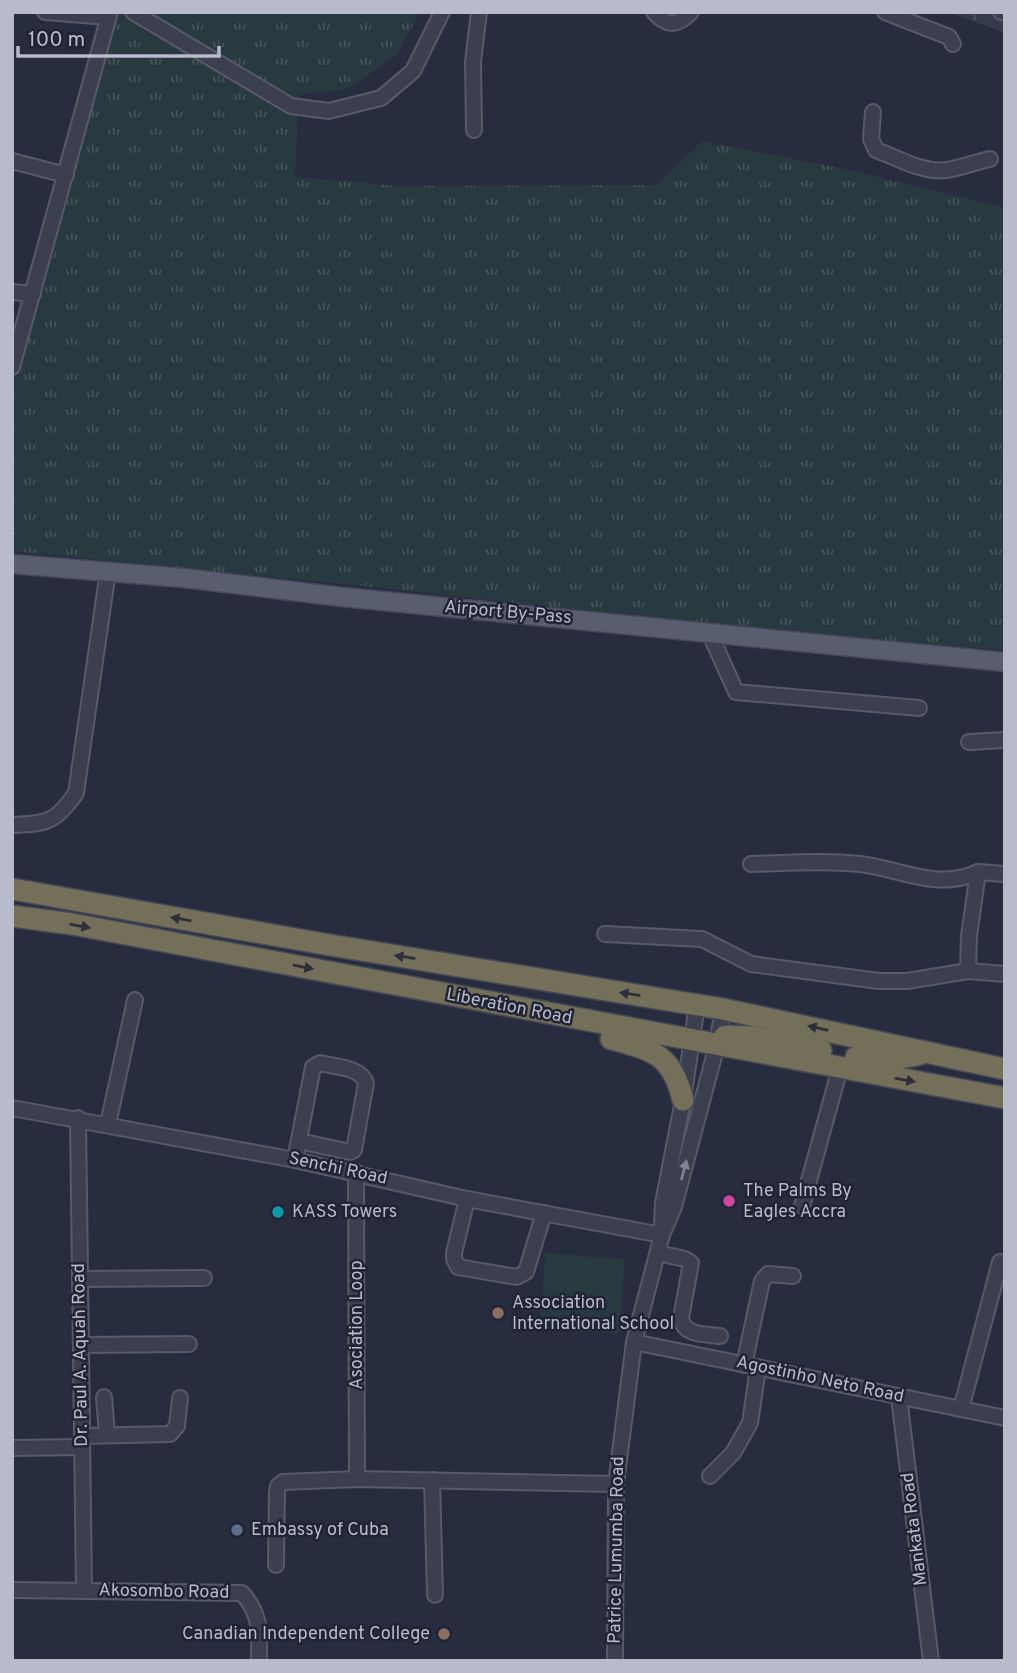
<svg xmlns="http://www.w3.org/2000/svg" width="1017" height="1673" viewBox="0 0 1017 1673" font-family="Overpass,sans-serif">
	<style>
		.airport { fill: #353a4c }
		.grass { fill: url(#grass-tufts) }
		.garden { fill: #293940 }
		.lines { fill: none; stroke-linecap: round; stroke-linejoin: round }
		.minor-casing { stroke: #565a69; stroke-width: 18 }
		.major-casing { stroke: #454858; stroke-width: 21 }
		.highway-casing { stroke: #434756; stroke-width: 24 }
		.path { stroke: #47565d; stroke-width: 2.5; stroke-dasharray: 5 5; stroke-linecap: butt }
		.minor { stroke: #3b3f4f; stroke-width: 14 }
		.major { stroke: #595e6f; stroke-width: 18 }
		.highway { stroke: #746f59; stroke-width: 21 }
		.oneway { fill: #2d2f3a }
		.oneway2 { fill: #808392 }
		.hotel-dot { fill: #d1479c; stroke: #202434; stroke-width: 2.5 }
		.culture-dot { fill: #0f9aa8; stroke: #202434; stroke-width: 2.5 }
		.education-dot { fill: #8d6e63; stroke: #202434; stroke-width: 2.5 }
		.service-dot { fill: #5c6f8a; stroke: #202434; stroke-width: 2.5 }
		.labels { text-anchor: middle; dominant-baseline: central; stroke-width: 5; stroke-linejoin: round; paint-order: stroke }
		.street-label { font-size: 18px; fill: #b8bbc9; stroke: #202434 }
		.poi-label { font-size: 18px; fill: #b8bbc9; stroke: #202434; text-anchor: start }
	</style>
	<defs>
		<pattern id="grass-tufts" width="24" height="20" patternUnits="userSpaceOnUse" patternTransform="scale(1.75)"><rect width="24" height="20" fill="#293940"/><path d="M3 7l-1-3M5 7V3M7 7l1-3M15 17l-1-3M17 17v-4M19 17l1-3" fill="none" stroke="#46545a"/></pattern>
	</defs>
	<rect width="100%" height="100%" fill="#272d3f"/>
	<path class="airport" d="M948,12H1005V33Z"/>
	<path class="grass" d="M113,12H420L397,55L347,89L299,95L295,177L399,186L657,185L702,141L845,169L1005,208V650L797,634L382,588L12,551V373Z"/>
	<path class="garden" d="M545,1253L625,1259L620,1334L540,1329Z"/>
	<g class="lines">
		<defs>
			<g id="minor">
				<path d="M45,12L108,17"/>
				<path d="M133,12L291,106L329,111L381,98L413,71L442,12"/>
				<path d="M654,12C667,27 678,26 691,12"/>
				<path d="M885,12L949,37L953,44"/>
				<path d="M1001,12L1005,13"/>
				<path d="M873,112L871,139L876,150C898,158 922,173 946,170C961,168 975,162 990,159"/>
				<path d="M474,130L473,62L479,12"/>
				<path d="M12,161L66,175"/>
				<path d="M12,292L33,294"/>
				<path d="M12,367L110,12"/>
				<path d="M710,634L736,692L919,708"/>
				<path d="M969,742L1005,740"/>
				<path d="M12,825C47,824 56,822 76,793L108,571"/>
				<path d="M751,864C787,863 824,860 860,864C901,869 937,891 978,872"/>
				<path d="M1005,874L978,872L969,936L968,971L1005,974"/>
				<path d="M605,934L702,939L751,964L879,981H907L968,971"/>
				<path d="M12,1108L295,1160L467,1199L662,1235"/>
				<path d="M78,1118L84,1591"/>
				<path d="M108,1124L135,1000"/>
				<path d="M295,1160L313,1067L320,1063C335,1067 361,1067 366,1083L354,1150L350,1152L299,1141"/>
				<path d="M356,1172L357,1479"/>
				<path d="M467,1199L454,1253V1259L458,1267L517,1277L526,1272L544,1213"/>
				<path d="M802,1206L840,1068"/>
				<path d="M662,1226L663,1203L683,1100L697,1005"/>
				<path d="M658,1253L685,1259L691,1263L681,1318C684,1336 705,1334 720,1336"/>
				<path d="M80,1279L204,1278"/>
				<path d="M634,1342L1005,1418"/>
				<path d="M81,1345L189,1344"/>
				<path d="M744,1365L762,1281L768,1274L793,1276"/>
				<path d="M104,1397L107,1435"/>
				<path d="M899,1397L931,1661"/>
				<path d="M961,1409L1000,1262"/>
				<path d="M82,1436L170,1434L177,1426L180,1398"/>
				<path d="M12,1448L82,1447"/>
				<path d="M710,1476L733,1453L750,1423L758,1368"/>
				<path d="M432,1480L435,1595"/>
				<path d="M276,1565L277,1492L278,1486L283,1482L357,1479L616,1484"/>
				<path d="M12,1590L242,1593C262,1616 259,1632 259,1661"/>
				<path d="M615,1661L616,1484L634,1342L662,1235L674,1207L717,1045L723,1009"/>
			</g>
			<path id="major" d="M12,564L184,578L342,597L1005,662"/>
			<g id="highway">
				<path d="M12,889L324,944L723,1009L1005,1069"/>
				<path d="M12,916L72,924L1005,1098"/>
				<path d="M725,1036L754,1037L821,1050"/>
				<path d="M611,1039C653,1050 672,1054 683,1100"/>
				<path d="M856,1057C880,1061 897,1059 921,1054"/>
			</g>
		</defs>
		<use href="#minor" class="minor-casing"/>
		<use href="#major" class="major-casing"/>
		<use href="#highway" class="highway-casing"/>
		<path class="path" d="M974,20L976,12"/>
		<use href="#minor" class="minor"/>
		<use href="#major" class="major"/>
		<use href="#highway" class="highway"/>
	</g>
	<defs><path id="oneway-solid" d="M-6-.8H1V-3.2L6.5 0L1 3.2V.8H-6Z" transform="scale(1.75)"/></defs>
	<g class="oneway">
		<use href="#oneway-solid" transform="translate(181 919) rotate(-170)"/>
		<use href="#oneway-solid" transform="translate(80 926) rotate(10)"/>
		<use href="#oneway-solid" transform="translate(405 957) rotate(-171)"/>
		<use href="#oneway-solid" transform="translate(303 967) rotate(11)"/>
		<use href="#oneway-solid" transform="translate(630 994) rotate(-171)"/>
		<use href="#oneway-solid" transform="translate(818 1028) rotate(-167)"/>
		<use href="#oneway-solid" transform="translate(905 1080) rotate(10)"/>
	</g>
	<use class="oneway2" href="#oneway-solid" transform="translate(684 1170) rotate(-75)"/>
	<circle class="hotel-dot" cx="729" cy="1201" r="7"/>
	<circle class="culture-dot" cx="278" cy="1212" r="7"/>
	<g class="education-dot">
		<circle cx="498" cy="1313" r="7"/>
		<circle cx="444" cy="1634" r="7"/>
	</g>
	<circle class="service-dot" cx="237" cy="1530" r="7"/>
	<g class="labels">
		<g class="street-label">
			<text transform="translate(508 613) rotate(5)">Airport By-Pass</text>
			<text transform="translate(509 1007) rotate(11)">Liberation Road</text>
			<text transform="translate(338 1169) rotate(12)">Senchi Road</text>
			<text transform="translate(357 1325) rotate(-90)">Asociation Loop</text>
			<text transform="translate(81 1355) rotate(-91)">Dr. Paul A. Aquah Road</text>
			<text transform="translate(820 1380) rotate(12)">Agostinho Neto Road</text>
			<text transform="translate(915 1529) rotate(-97)">Mankata Road</text>
			<text transform="translate(617 1550) rotate(-89)">Patrice Lumumba Road</text>
			<text transform="translate(164 1592) rotate(1)">Akosombo Road</text>
		</g>
		<g class="poi-label">
			<text x="743" y="1191">The Palms By<tspan x="743" dy="21">Eagles Accra</tspan></text>
			<text x="292" y="1212">KASS Towers</text>
			<text x="512" y="1303">Association<tspan x="512" dy="21">International School</tspan></text>
			<text x="251" y="1530">Embassy of Cuba</text>
			<text x="430" y="1634" text-anchor="end">Canadian Independent College</text>
		</g>
	</g>
	<rect width="1017" height="1673" fill="none" stroke="#b8bbc9" stroke-width="28"/>
	<path d="M18 46v10h201v-10" fill="none" stroke="#b8bbc9" stroke-width="3.5"/>
	<text x="28" y="46" font-size="21" fill="#b8bbc9" stroke="#202434" stroke-width="5" paint-order="stroke">100 m</text>
</svg>
